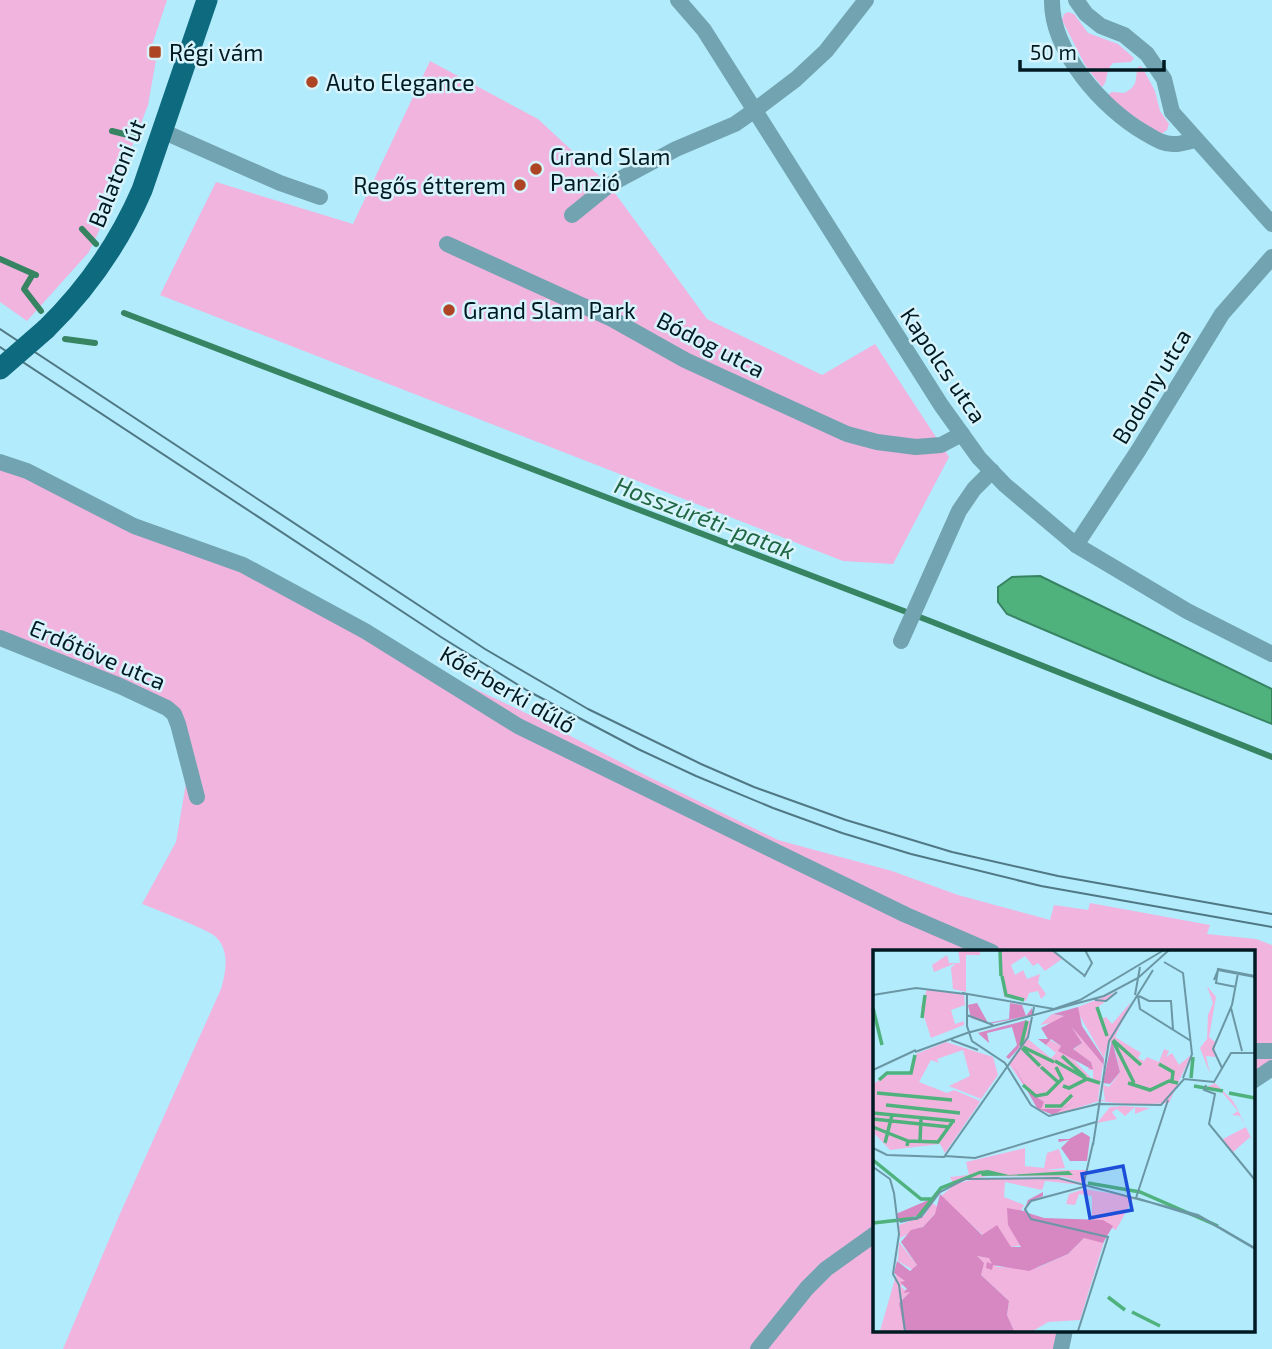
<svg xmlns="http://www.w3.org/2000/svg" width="1272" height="1349" viewBox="0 0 1272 1349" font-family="'Exo 2',sans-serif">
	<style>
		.green { fill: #f1b4df }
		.water { fill: #4fb27d; stroke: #378462; stroke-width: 2 }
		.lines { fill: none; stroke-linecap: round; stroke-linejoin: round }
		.stream { stroke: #378462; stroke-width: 6 }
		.street { stroke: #72a3b0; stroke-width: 16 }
		.primary { stroke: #0e6a7e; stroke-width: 21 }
		.tram { stroke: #507884; stroke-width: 2 }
		.primary-bridge { stroke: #0e6a7e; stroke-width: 21 }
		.poi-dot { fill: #ad4524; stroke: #d7f3fc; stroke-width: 2.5 }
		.labels { text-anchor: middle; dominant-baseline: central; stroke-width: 5; stroke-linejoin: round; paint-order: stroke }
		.poi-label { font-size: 23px; fill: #001a22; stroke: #d7f3fc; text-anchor: start }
		.street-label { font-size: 23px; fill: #001a22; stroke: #d7f3fc }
		.water-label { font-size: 24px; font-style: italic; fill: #1f6643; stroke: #d7f3fc }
		.inset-river { fill: none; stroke: #4fb27d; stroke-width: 3.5 }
		.inset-road { fill: none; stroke: #6b97a5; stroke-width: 2 }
		.view { fill: #1d4ed8; fill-opacity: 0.15; stroke: #1d4ed8; stroke-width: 3.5 }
		.inset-edge { fill: none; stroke: #001a22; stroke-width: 3.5 }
	</style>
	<rect width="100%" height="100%" fill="#b2ebfc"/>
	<g class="green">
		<path d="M0,0H167L150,51L157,54L148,105L104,220L89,252L27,321L0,302Z"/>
		<path d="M1068,12L1074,14L1088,33L1118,44L1134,58L1131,62L1113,63C1104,72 1109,81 1102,87L1085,65L1062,20L1064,14Z"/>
		<path d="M430,61L538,119L609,185L707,319L822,375L875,344L949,457L893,564L843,561L160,295L216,182L353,224Z"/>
		<path d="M1139,66L1142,67L1155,91L1160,111L1169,124L1167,130L1163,133H1158L1125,110L1108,95L1112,92L1124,93C1141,85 1133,78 1139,66Z"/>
		<path d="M0,462L243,565L406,656L532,716L645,775L778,840L892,871L958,895L1050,920L1054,905L1088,910L1090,903L1210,925L1207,934L1256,939L1272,945V1068L1253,1081V952H875V1330H1065L1061,1349H63L119,1216L221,989C226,972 230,951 216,937C209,930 155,909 142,904L176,842L186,783L175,727L165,712L0,642Z"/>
	</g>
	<path class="water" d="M1040,576L1272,689V724L1160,679L1007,614L998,602V587L1012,577Z"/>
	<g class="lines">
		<g class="stream">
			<path d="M112,131L136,137"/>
			<path d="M82,229L96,244"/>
			<path d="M0,259L36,275"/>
			<path d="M33,274L24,289L41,311"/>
			<path d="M124,313L930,621L1272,757"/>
			<path d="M65,339L95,343"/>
		</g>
		<g class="street">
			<path d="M678,0L704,30L941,405L979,458L1005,485L1076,545L1187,611L1272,654"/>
			<path d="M1052,0C1051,51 1103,109 1145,133C1154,138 1163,145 1175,144C1181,144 1189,141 1196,140"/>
			<path d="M1076,0L1086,14L1101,26L1124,35L1147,54L1164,79L1172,112L1272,224"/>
			<path d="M162,131L280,183L320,197"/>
			<path d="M572,215L609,185L676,149L735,124L755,110L796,79L826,51L866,0"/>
			<path d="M447,244L612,319L685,360L847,434L877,442L916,447L941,445L962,434"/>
			<path d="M0,462L27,471L134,526L243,565L365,631L518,726L906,915L992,952"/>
			<path d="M1076,545L1138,451L1222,314L1272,257"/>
			<path d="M0,638L120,686L167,708L174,714L178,724L197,797"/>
			<path d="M901,641L959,511L974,489L992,471"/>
			<path d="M1253,1051H1272"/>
			<path d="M1253,1081L1272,1068"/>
			<path d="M758,1349L807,1288L826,1269L875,1234"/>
			<path d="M1061,1349L1065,1330"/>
		</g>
		<path class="primary" d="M46,329C88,288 119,243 142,190L207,0"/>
		<g class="tram">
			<path d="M0,329L485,649L588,709L701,764L754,787L846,820L952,852L1058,876L1272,914"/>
			<path d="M0,347L441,637L528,691L638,749L696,776L773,808L842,833L911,854L1041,886L1272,927"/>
		</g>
		<path class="primary-bridge" d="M0,369L46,329"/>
	</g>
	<g class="poi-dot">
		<rect x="148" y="45" width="14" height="14" rx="3.5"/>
		<circle cx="312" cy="82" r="7"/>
		<circle cx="536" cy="169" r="7"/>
		<circle cx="520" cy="185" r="7"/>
		<circle cx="449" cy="310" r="7"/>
	</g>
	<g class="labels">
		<g class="poi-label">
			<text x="169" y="52">Régi vám</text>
			<text x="326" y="82">Auto Elegance</text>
			<text x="550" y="156">Grand Slam<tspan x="550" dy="26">Panzió</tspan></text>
			<text x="506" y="185" text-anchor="end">Regős étterem</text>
			<text x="463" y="310">Grand Slam Park</text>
		</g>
		<g class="street-label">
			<text transform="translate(116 173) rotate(-68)">Balatoni út</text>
			<text transform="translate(711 344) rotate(27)">Bódog utca</text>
			<text transform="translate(944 365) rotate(56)">Kapolcs utca</text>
			<text transform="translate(1151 386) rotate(-59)">Bodony utca</text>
			<text transform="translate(98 654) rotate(23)">Erdőtöve utca</text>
			<text transform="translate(508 689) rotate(30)">Kőérberki dűlő</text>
		</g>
		<g class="water-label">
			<text transform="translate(705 517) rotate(21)">Hosszúréti-patak</text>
		</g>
	</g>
	<g transform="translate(873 950)">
		<rect width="382" height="382" fill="#b2ebfc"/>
		<path d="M85,0H107V5H93V42L80,39L78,18L83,13L61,22L59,15L74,5L76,13H87ZM126,0H179L189,9L172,21L165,13L160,16L152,6L138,15L142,25L150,20L154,29L167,24L165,33L173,44L168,49L165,41L156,43L153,51L131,47ZM334,36L343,47L336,87L342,92V107L333,106L337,124L327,98L334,89L335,65L340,53ZM54,39L91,45L92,55L78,60L82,74L91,71V75L58,88L48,57ZM246,41L225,57L228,69L233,67L239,74L258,52L242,87L268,103L265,108L271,111L274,107L286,112L291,99L296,101L293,107L299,103L306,115L318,105L296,153L259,155L226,151L182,165L167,160L136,114L147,98L138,75L159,70L155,89L178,108L183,103L173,95L177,90L188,96L220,130V120H215L218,112L200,100L209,93L198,77L173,82L178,73L167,75L179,64L194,67L230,114L225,149L232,151L230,135L236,137L247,122L242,98L236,90L231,108L204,61L205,57ZM73,92L120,107L125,125L108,149L76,136L97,126L90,100L64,109L66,113L58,110L46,132L74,143L81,140L107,151L105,155L72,203L67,194L17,200L0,182V134L15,125H37L43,104ZM342,133L360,151L365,160L379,190L377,187L359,203L350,189L373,177L367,166L359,165L365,161L348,141L332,138ZM250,156L277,158L262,164V157L252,166L244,159L239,162L244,169L224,173L237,157ZM152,198V216L171,218L174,203L186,199L192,218L172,220H214L212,234L190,227L115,226L80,233L77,227L96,225L93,212ZM106,228L183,229L197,231L210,235L172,231L169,240L132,232L131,247L151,255L138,279L150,295L138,297L127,285H110L67,247L82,234ZM211,239L261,247L243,280L219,269V246L206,244L202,255L193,254L196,244ZM59,253L65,257L62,264L51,276L27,288L26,275L51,266ZM233,285L207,370L175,372L160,381H141L134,365L136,351L108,325L110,314L104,306L115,307L124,317L164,318L195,304L211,288L231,289ZM26,292L44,315L40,320L25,311ZM24,322L32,331L28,337L37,343L26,352L31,381H7Z" fill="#f1b4df"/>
		<path d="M104,53L115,73L136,69L137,53L149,55L153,66L159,58V65L116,74L98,68L95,55ZM205,57L209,76L231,109L230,121V114L198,76L209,93L200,99L218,112L220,120L185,101L188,96L178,89L173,95L165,89H175L168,78L191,66L180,64ZM154,70L146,98L136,109L133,107L144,95L139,77L114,83L116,93L105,83ZM239,90L247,122L237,134L230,133ZM138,112L156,142L171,152L168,159H189L203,151L180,165L164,158ZM209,182L217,187L214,211H197L188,198L196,190L186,192L185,189L199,185L185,189H196ZM170,242V246L157,251L152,262L171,268L230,270L240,276L230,293L211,288L195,304L156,321L120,315L119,320L113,318L114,312L119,314L116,308L104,306L111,313L108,325L136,351L134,365L141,381H31L26,353L37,342L30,343L34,339L27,332L32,331L21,323L24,311L37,321L44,315L28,292L38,280L50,277L62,264L67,244L109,285L124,275L138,297H148L135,275L134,258L151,261L155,250ZM60,248L48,265L25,270L23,264Z" fill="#d787c1"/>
		<path d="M115,220L136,225L196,221L200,225L109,226L106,221Z" fill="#4fb27d"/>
		<path class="inset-river" d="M127,0L128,26M129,26L133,45L151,50M224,57L234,86M0,58L9,95M49,68L52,45M240,90L268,115M240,91L261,133M148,96L154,71M150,97L181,112M149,98L167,116M189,106L212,127M182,111L214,129M286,114L300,122L299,130M168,117L185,132M318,128L320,107M6,130L14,123H38L42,105M255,133L277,140L296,131L305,133M150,135L163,146L174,144L189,129L183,117M190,136L196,138L214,129L227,133M321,136L350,141M4,143L79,150M356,143L382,148M13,155L87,163M172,156H188L199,145M0,163L82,171M0,169L76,177M0,177L35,191L34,196M35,191L65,192L80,171M47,191L48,168M12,193L19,165M0,210L48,249H58M215,233L267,242L345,276M0,273L44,268L68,238L108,222M235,347L252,360M259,362L287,376"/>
		<path class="inset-road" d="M179,0L212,26M291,12L310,23L319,104L310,128M211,27L219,13L212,0M341,30L345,20L382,27M363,37L343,33L345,19L382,26M89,43L181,59L207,50L291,0M0,45L43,38L92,44M94,45V76L99,91L132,113L158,155L176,166L225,154L288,155L311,129L341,132L358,103H382M262,45L267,17M265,46L267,59L318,91M266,46L276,51H298L300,79M222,50L233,51L244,42M358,58L369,101M94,65L120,75M78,90L105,100M42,102L94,83L231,46L265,28L296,0M349,118L340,99L359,55L365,23M0,120L43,100M333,135L331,140L342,144L336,174L382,230M295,150L263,248L329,268L382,299M220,195L236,91L280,20M0,198L14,205L71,207L155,87L161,57M72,206L102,208L223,172M0,217L17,229L21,243L26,284L20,324L26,335L32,381M27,272L48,267L67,242L92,229L185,228L325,265L382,298M205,381L235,287L158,269L152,259L158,251L210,237L220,193"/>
		<path class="view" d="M250,216L259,260L217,268L209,224Z"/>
		<rect width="382" height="382" class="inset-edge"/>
	</g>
	<path d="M1020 60v10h144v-10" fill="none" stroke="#001a22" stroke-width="3.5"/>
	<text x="1030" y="60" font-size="21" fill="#001a22" stroke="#d7f3fc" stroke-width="5" paint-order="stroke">50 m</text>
</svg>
